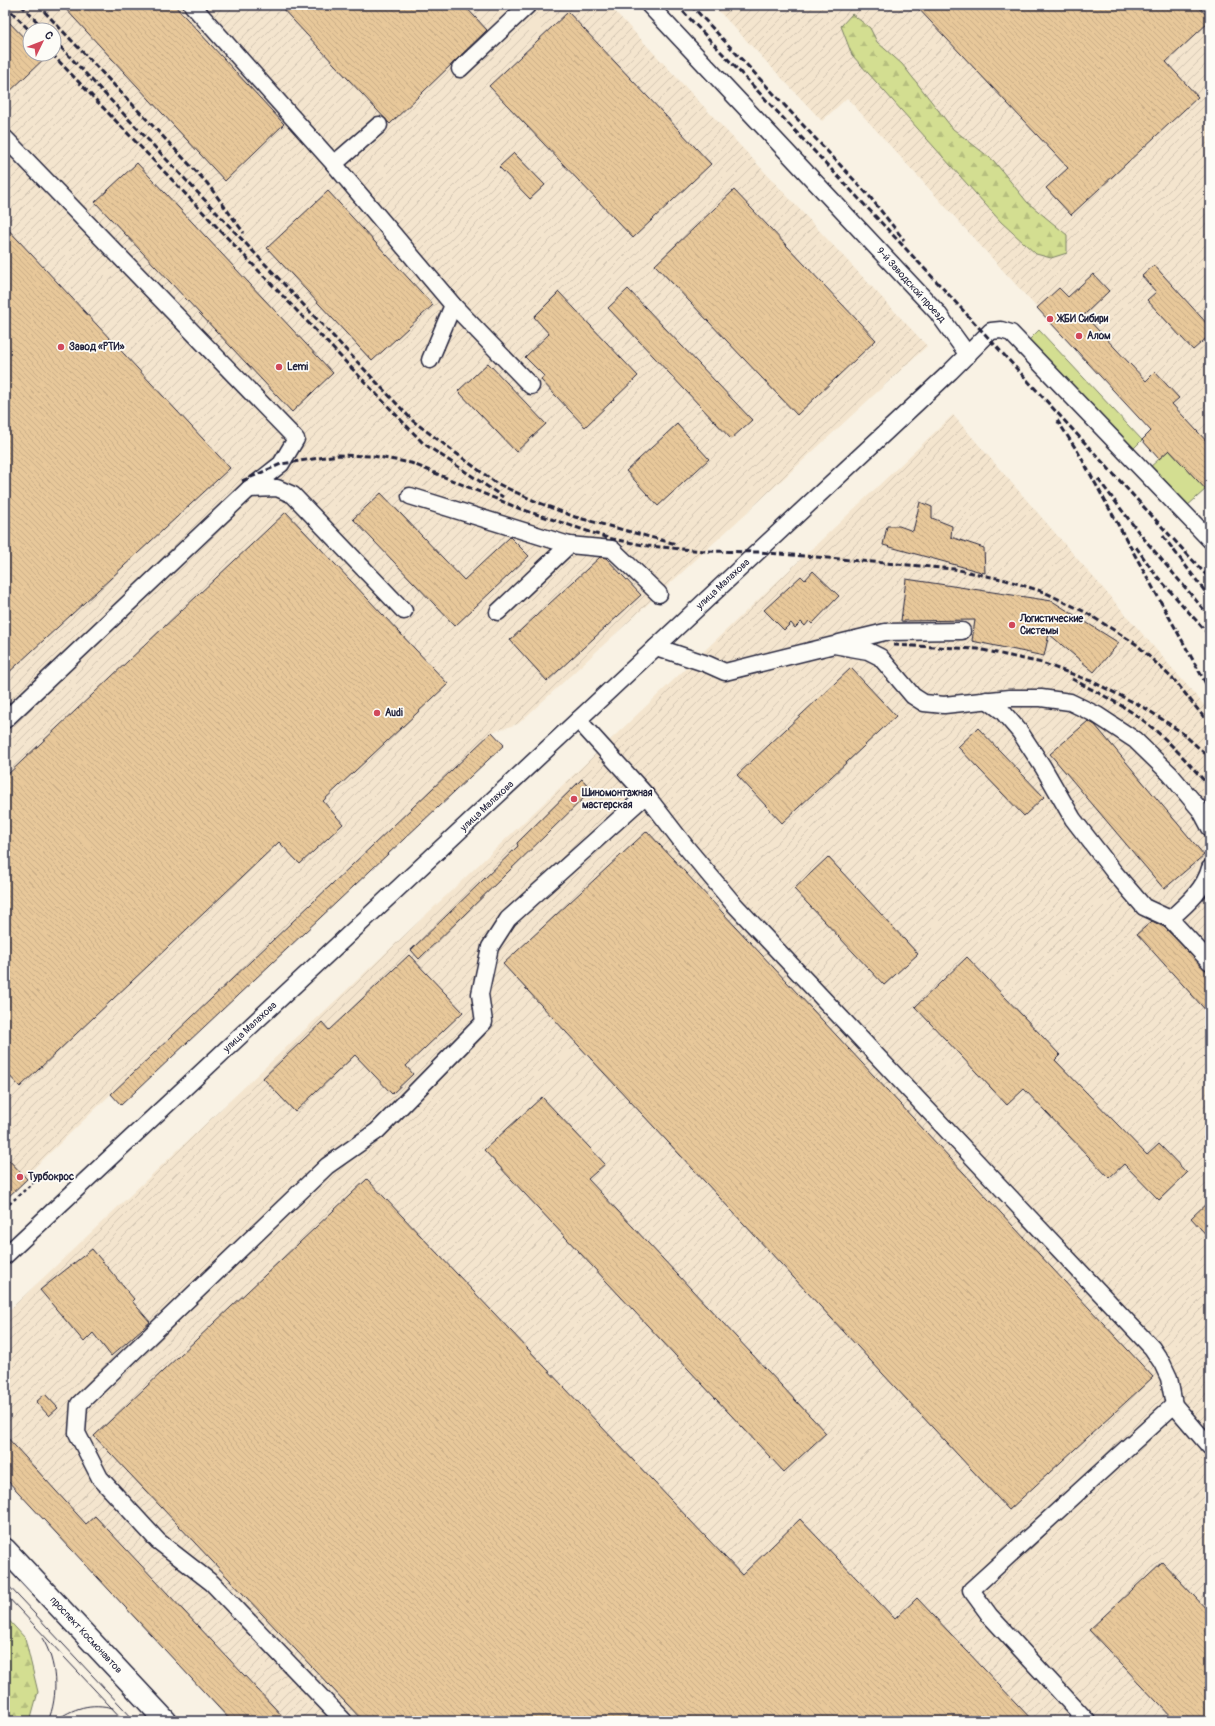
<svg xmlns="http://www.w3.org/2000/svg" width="1215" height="1726" viewBox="0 0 1215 1726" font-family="Pangolin,sans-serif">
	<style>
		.industrial { fill: url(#industrial-furrows); fill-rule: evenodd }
		.green { fill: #d3de91; stroke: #7a8066 }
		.forest { fill: url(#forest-firs); stroke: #7a8066 }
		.building { fill: url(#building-back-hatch); stroke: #22223b }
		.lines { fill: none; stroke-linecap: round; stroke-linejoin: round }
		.minor-casing { stroke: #22223b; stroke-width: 19 }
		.major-casing { stroke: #22223b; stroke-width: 24 }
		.path { stroke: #22223b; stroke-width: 2.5; stroke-dasharray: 3 3; stroke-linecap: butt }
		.minor { stroke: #fdfcf7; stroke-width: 16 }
		.major { stroke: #fdfcf7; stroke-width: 21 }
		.tram { stroke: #22223b; stroke-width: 1 }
		.rail { stroke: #22223b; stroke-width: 3; stroke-dasharray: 6 3; stroke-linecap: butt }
		.poi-dot { fill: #d1495b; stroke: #fdfcf7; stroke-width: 1.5 }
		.labels { text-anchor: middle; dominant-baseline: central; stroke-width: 3.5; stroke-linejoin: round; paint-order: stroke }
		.street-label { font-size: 10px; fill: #22223b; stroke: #fdfcf7 }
		.poi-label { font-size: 10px; font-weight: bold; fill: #22223b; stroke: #fdfcf7; text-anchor: start }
	</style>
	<defs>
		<pattern id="industrial-furrows" width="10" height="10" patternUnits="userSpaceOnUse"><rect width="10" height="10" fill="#f4e5ce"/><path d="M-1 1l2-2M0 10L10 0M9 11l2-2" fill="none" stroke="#d1c4b2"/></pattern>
		<pattern id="forest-firs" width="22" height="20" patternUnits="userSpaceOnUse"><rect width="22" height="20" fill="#d3de91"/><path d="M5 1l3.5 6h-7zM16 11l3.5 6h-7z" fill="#b5be7e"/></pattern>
		<pattern id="building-back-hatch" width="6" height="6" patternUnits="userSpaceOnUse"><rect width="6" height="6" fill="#e8c89a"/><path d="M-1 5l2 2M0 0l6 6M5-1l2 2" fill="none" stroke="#c7ac86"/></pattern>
	</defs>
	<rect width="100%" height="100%" fill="#f9f2e4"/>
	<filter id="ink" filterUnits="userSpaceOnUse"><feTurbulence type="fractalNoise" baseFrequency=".025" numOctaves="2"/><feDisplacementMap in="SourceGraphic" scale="8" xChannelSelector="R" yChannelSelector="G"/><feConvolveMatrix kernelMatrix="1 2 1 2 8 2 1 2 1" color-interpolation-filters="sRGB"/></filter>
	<g filter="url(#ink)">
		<g class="industrial">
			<path d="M5,5H609L927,346L518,724L492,732L111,1094L5,1196ZM30,30H54V54H30Z"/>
			<path d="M713,5H1210V494L1037,308L847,98L822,121Z"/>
			<path d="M953,415L1210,712V1721H231L5,1478V1314Z"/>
		</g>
		<g class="green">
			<path d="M1039,330L1142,440L1131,451L1028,341Z"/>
			<path d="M1169,450L1206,489L1186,507L1149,468Z"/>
		</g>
		<g class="forest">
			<path d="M852,14L870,28L877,42L902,64L953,129L994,161L1027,202L1067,235V253L1051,258L1036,254L1001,222L852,55L841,26Z"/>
			<path d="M5,1616L25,1638L38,1692L30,1721H5Z"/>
		</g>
		<g class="building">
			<path d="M62,5H174L284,124L225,181Z"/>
			<path d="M279,5H464L487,30L390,124Z"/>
			<path d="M915,5H1197L1210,19V21L1166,62L1198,97L1071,215L1046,188L1068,168Z"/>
			<path d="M568,12L711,164L633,238L489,86Z"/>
			<path d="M5,18L30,44V54H49L5,96Z"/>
			<path d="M514,153L545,185L530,199L499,167Z"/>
			<path d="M137,163L333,373L292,412L95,202Z"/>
			<path d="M734,190L876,340L797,415L655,265Z"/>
			<path d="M328,191L433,305L372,361L267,248Z"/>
			<path d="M5,226L230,468L5,676Z"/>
			<path d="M1154,265L1210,327V335L1193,350L1147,300L1156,292L1142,276Z"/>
			<path d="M1093,274L1109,291L1084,315L1146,381L1155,372L1179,398L1172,404L1210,445V494L1169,450L1159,459L1142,440L1151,431L1037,308L1059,288L1068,297Z"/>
			<path d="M628,289L752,420L731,439L608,308Z"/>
			<path d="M559,292L638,376L585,427L541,380L544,376L525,357L549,334L534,317Z"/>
			<path d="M488,363L546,424L516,452L458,391Z"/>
			<path d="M677,424L709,459L658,506L626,471Z"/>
			<path d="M381,493L464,580L510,537L529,556L455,626L353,519Z"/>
			<path d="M920,502L932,507V518L952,526L951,537L984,548L985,573L883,545L887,526H899L913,531Z"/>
			<path d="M286,512L448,684L323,801L343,824L300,864L279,842L20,1087L5,1071V777Z"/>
			<path d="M600,557L606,558L641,595L547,681L510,640Z"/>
			<path d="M813,571L839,596L812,624L809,621L805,626L801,622L795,628L791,623L784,630L764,610L801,576L805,580Z"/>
			<path d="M906,579L1052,601L1119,643L1094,672L1049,634L1044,656L972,641L975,620L901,621Z"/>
			<path d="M851,668L896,716L782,823L737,775Z"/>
			<path d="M1088,721L1095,725L1204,855L1164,889L1050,754Z"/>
			<path d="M978,728L1044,797L1024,816L958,747Z"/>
			<path d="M492,732L504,745L121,1105L111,1094Z"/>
			<path d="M582,779L592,790L419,959L411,950L518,846L517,843Z"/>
			<path d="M647,831L1153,1377L1009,1510L503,964Z"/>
			<path d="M828,857L918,954L884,985L794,889Z"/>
			<path d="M1152,921L1164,927L1210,974V1015L1137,934Z"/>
			<path d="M409,955L463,1012L406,1066L413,1074L392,1094L355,1055L295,1112L263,1078L322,1022L329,1030Z"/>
			<path d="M967,957L1060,1055L1055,1060L1147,1155L1159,1144L1187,1173L1159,1200L1124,1164L1109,1178L1024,1089L1007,1105L915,1007Z"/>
			<path d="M542,1097L605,1164L588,1179L826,1433L784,1472L484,1150Z"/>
			<path d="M5,1156L27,1179L5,1200Z"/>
			<path d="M367,1179L742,1575L800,1519L895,1619L917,1598L1033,1721H363L94,1436Z"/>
			<path d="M1210,1200V1239L1191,1218Z"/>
			<path d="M92,1249L134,1299L132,1301L150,1322L111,1356L93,1333L84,1342L40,1290Z"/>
			<path d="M45,1394L58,1408L49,1416L36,1402Z"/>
			<path d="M5,1435L86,1524L95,1516L287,1721H231L5,1478Z"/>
			<path d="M1162,1562L1210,1613V1721H1175L1089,1630Z"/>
		</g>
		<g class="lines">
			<defs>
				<g id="minor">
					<path d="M192,5L334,164L453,305L531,386"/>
					<path d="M649,5L937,312L968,355"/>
					<path d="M460,69L528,5"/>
					<path d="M5,138L296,439L281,464L249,489L5,720"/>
					<path d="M334,164L379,125"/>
					<path d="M430,360L453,305"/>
					<path d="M249,489L277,488L293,495L404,611"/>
					<path d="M410,496L569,545"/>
					<path d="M498,612L569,545L612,549L659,594"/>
					<path d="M839,643L885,632L962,631"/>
					<path d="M656,647L707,664L725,672L834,645L868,651L880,657L913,696L924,703L944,705L1010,698H1041L1070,702L1097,715L1135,740L1170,774L1201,811L1210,828"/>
					<path d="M987,700L1002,711L1020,732L1043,767L1073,819L1114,872L1144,907L1170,919L1210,962"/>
					<path d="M646,795L686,847L732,902L1152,1348L1162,1363L1169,1378L1174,1405L1210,1447"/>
					<path d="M1170,919C1186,905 1205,889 1210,868"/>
					<path d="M5,1256L950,372L991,331L1001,330L1011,333L1210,540"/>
					<path d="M344,1721L212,1583L158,1541L100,1478L77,1433L79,1404L327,1166L377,1131L484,1022L480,994L490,947L508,919L646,795L578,720"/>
					<path d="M1087,1721L990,1616L971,1590L1174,1405"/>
				</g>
				<path id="major" d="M5,1549L166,1721"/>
			</defs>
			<use href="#minor" class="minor-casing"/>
			<use href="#major" class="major-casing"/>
			<path class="path" d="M5,1208L38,1178"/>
			<use href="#minor" class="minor"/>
			<use href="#major" class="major"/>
			<g class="tram">
				<path d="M5,1582L135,1721"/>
				<path d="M5,1594L124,1721"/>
				<path d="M42,1638C57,1661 59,1696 48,1721"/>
				<path d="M55,1721C73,1708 91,1702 113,1708"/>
			</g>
			<g class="rail">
				<path d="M5,5L30,31"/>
				<path d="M21,5L45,30"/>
				<path d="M38,5L207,183L244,233"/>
				<path d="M677,5L937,282L1210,579"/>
				<path d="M691,5L870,197L904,240"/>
				<path d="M54,40L413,421L496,483L537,502L575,517L676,544"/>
				<path d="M52,54L423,443L503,497"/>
				<path d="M1057,420L1078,452L1210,691"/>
				<path d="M1098,479L1140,534L1210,617"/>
				<path d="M242,481L281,464L338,455L373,456L411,463L518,508L608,538L648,546L705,551L758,552L954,569L1006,580L1044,592L1085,612L1136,644L1176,682L1210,725"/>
				<path d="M1163,536L1210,598"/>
				<path d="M1136,547L1155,574L1210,636"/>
				<path d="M893,645L978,649L1042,663L1091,681L1145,708L1181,732L1210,758"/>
				<path d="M1072,679C1096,692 1122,704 1144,721C1169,740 1189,764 1210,787"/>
			</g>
		</g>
	</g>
	<g class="poi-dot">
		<circle cx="1050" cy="319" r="4"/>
		<circle cx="1079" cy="336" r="4"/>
		<circle cx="61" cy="347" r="4"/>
		<circle cx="279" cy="367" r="4"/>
		<circle cx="1012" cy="625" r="4"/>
		<circle cx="377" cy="713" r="4"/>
		<circle cx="574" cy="799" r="4"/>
		<circle cx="20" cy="1177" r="4"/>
	</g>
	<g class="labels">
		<g class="street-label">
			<text transform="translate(911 285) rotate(48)">9-й Заводской проезд</text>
			<text transform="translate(723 584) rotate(-43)">улица Малахова</text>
			<text transform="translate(487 806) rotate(-43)">улица Малахова</text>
			<text transform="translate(250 1027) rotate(-43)">улица Малахова</text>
			<text transform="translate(86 1635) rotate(47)">проспект Космонавтов</text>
		</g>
		<g class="poi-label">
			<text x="1058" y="319">ЖБИ Сибири</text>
			<text x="1087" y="336">Алом</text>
			<text x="69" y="347">Завод «РТИ»</text>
			<text x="287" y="367">Lemi</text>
			<text x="1020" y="619">Логистические<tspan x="1020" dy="12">Системы</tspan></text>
			<text x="385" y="713">Audi</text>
			<text x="582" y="793">Шиномонтажная<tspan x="582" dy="12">мастерская</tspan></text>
			<text x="28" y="1177">Турбокрос</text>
		</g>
	</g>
	<rect width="1215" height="1726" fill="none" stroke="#fdfcf7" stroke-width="20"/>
	<rect x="10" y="10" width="1195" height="1706" fill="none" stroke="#22223b" stroke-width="1.5" filter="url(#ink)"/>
	<g transform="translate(42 42) rotate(47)"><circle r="19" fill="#fdfcf7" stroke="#a5a5ac"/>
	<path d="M0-3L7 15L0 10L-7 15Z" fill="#d1495b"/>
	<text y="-6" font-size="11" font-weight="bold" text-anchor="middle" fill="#22223b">С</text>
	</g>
</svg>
